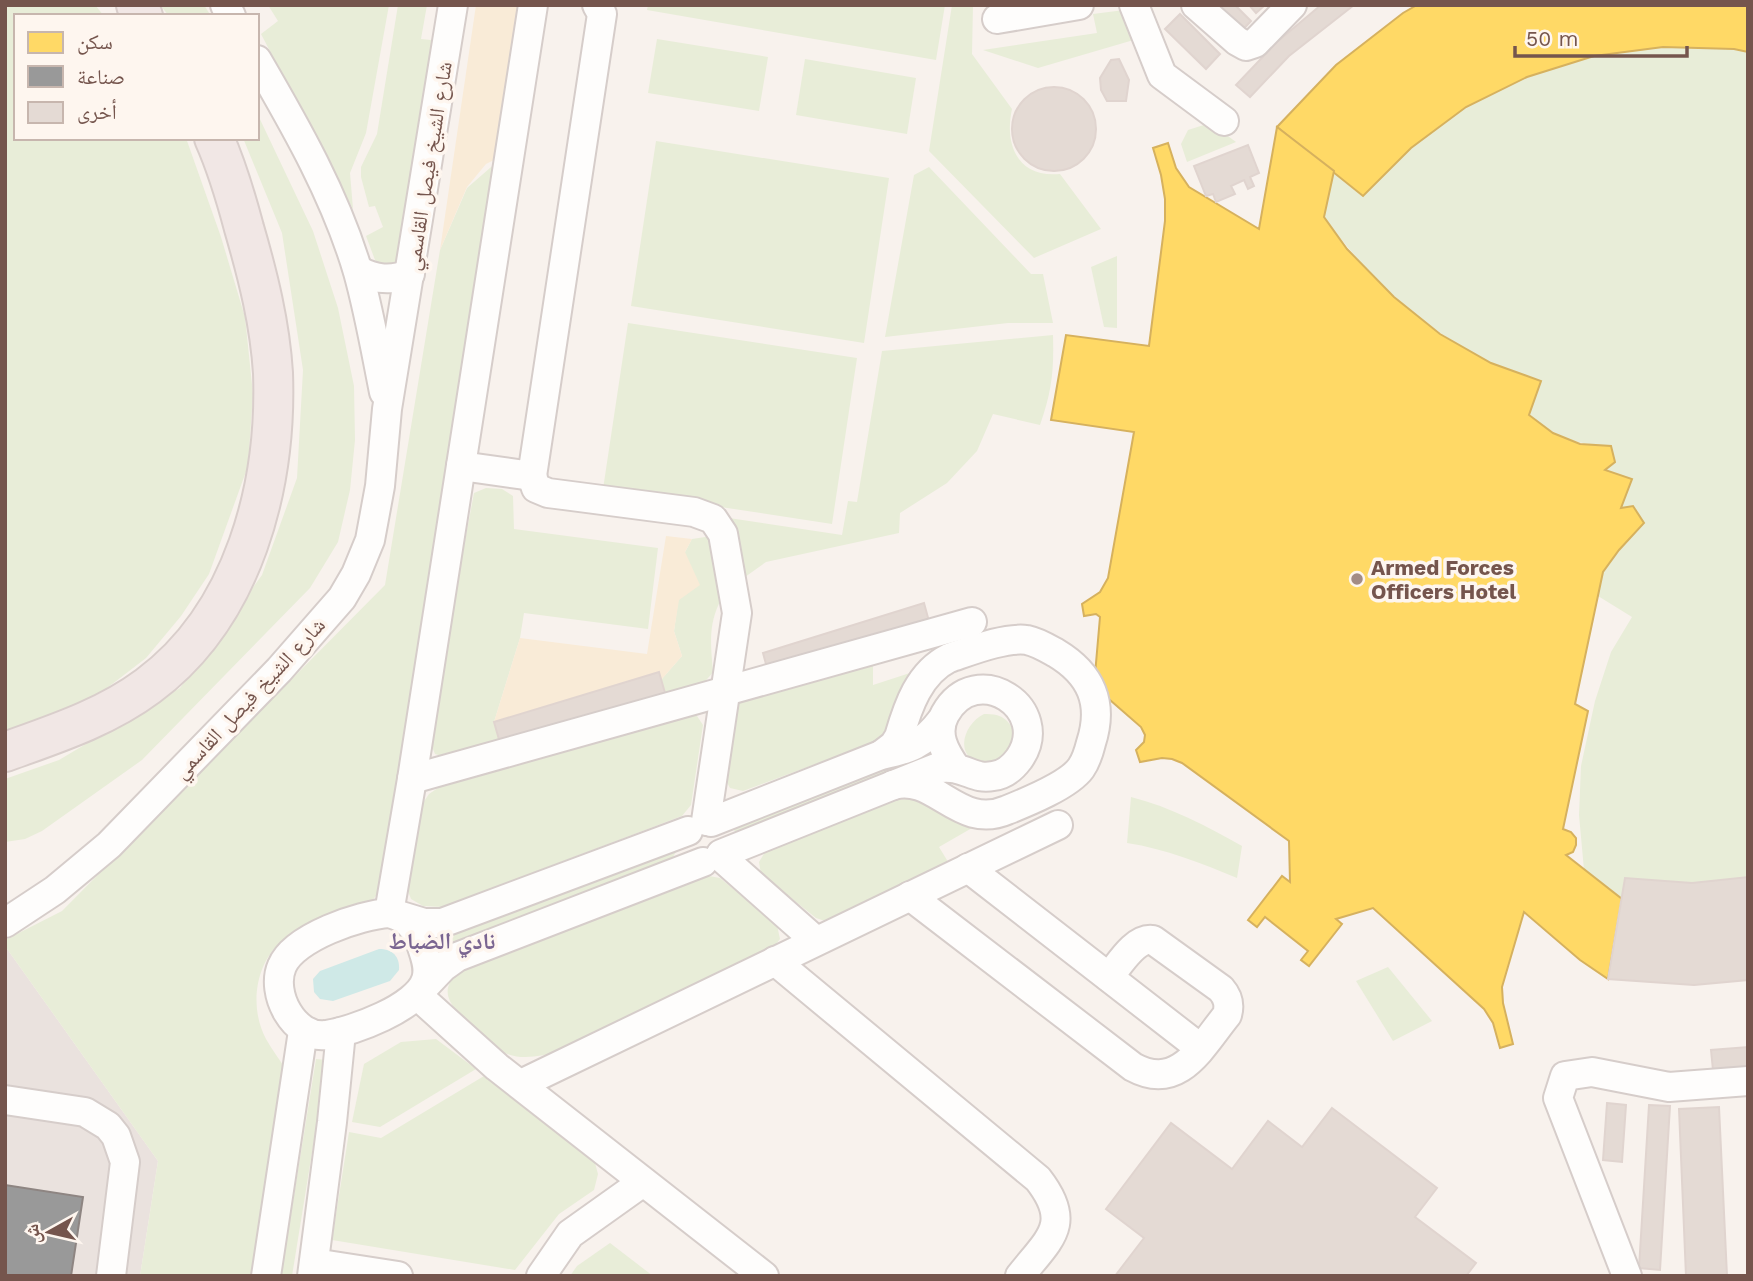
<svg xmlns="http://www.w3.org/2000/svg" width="1753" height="1281" viewBox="0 0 1753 1281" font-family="'Work Sans','Noto Naskh Arabic',sans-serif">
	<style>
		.industrial { fill: #eae2de }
		.green { fill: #e8edd8 }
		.sand { fill: #f9ebd7 }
		.water { fill: #cfe9e7 }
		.homes { fill: #ffd966; stroke: #d6b15e; stroke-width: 2 }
		.industry { fill: #999; stroke: #8e8582; stroke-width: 2 }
		.building { fill: #e4dad4; stroke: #e0d4cf; stroke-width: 2 }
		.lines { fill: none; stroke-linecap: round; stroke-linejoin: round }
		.minor-casing { stroke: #d6cdca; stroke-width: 32 }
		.highway-casing { stroke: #d9cecb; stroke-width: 42 }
		.minor { stroke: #fefdfc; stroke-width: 28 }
		.highway { stroke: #f1e7e5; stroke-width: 38 }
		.poi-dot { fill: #a38c85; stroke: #fef6ef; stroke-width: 2.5 }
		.labels { text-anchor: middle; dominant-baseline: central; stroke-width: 7; stroke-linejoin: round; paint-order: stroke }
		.street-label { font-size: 21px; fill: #75554d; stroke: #fef6ef }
		.poi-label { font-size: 21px; font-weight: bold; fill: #75554d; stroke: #fef6ef; text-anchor: start }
		.neighbourhood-label { font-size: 23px; font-weight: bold; fill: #7a6591; stroke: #fef6ef }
	</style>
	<rect width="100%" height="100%" fill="#f8f2ed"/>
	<path class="industrial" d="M5,946L158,1161L140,1276H5Z"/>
	<g class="green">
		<path d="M5,5H95L104,16H16V138H186L221,237L245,317L253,394L248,466L209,574L181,616L146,658L94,698L5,734Z"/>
		<path d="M160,5H204L211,16H169Z"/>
		<path d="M268,5H389L366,133L350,173L353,209L261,34L278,21Z"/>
		<path d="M398,5H427L421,39L441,41L399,266H380L375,260L366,236L383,227L375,206L369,207L361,177V167L377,134Z"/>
		<path d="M648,5H945L936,60L647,10Z"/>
		<path d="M952,5H973L972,54L1012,109C1004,145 1018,178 1060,174L1101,229L1034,258L929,151Z"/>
		<path d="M1124,10L1137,39L1038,68L983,50L1097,33L1093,14Z"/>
		<path d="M657,39L768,57L759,111L648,93Z"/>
		<path d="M1663,47L1734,49L1748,52V877L1692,883L1625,878L1622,899L1584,870L1579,815L1581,766L1595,701L1611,652L1632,617L1598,596L1603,572L1619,550L1644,523L1633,506L1621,508L1632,480L1605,470L1615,462L1611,446C1572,444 1559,438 1529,415L1540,381C1524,375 1506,370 1490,362C1423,329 1368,277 1324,217L1334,171L1363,196L1411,148L1466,107L1527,77L1594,56Z"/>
		<path d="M805,59L916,78L907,134L796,115Z"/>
		<path d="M257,113L313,231L338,308L354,386L355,440L350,490L338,542L310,588L142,760L42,831L25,839L5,842V779L59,760L180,688L262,575L297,478L303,370L282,233L243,138H257Z"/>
		<path d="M1210,123L1236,142L1187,162L1181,144L1188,130Z"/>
		<path d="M656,141L889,178L864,343L631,306Z"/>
		<path d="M498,161L384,884C366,915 353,910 322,921C310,926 293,931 283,940C255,963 249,1007 266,1039C272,1050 280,1060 287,1071L252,1276H140L158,1161L5,946V940L62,911L385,585L440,250L467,188Z"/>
		<path d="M929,167L1031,274H1043L1053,323H1008L885,337L914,175Z"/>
		<path d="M1117,256V328L1104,327L1091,267Z"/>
		<path d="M628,323L857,358L832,524L603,489Z"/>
		<path d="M1053,335C1054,371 1052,391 1040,425L993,414L977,451L947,483L900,513L899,533L766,562L745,577L729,518L842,535L848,501L857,502L882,351Z"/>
		<path d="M486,488L502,489L513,496L514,529L658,548L648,629L524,613L520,638L494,722L500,743L452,759L435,754L428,737L474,493Z"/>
		<path d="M712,536L728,586C708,621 710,634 713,672C698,692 688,692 665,693L661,680L682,656L674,631L685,552L692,539Z"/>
		<path d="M873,664V685L913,672L886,733L872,743L743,791L730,788L724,777L735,712L740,702L752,695Z"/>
		<path d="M688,712L697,716L703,725L691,805L682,816L442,907L423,906L411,899L406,886L416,813L429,794L454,777Z"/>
		<path d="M984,714C1006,713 1013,724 1017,743L993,767C988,765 980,764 975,762C954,749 967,722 984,714Z"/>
		<path d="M883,767H889L890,772L741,833L734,831L738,824Z"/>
		<path d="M1131,797C1171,807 1206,826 1242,846L1237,878C1201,863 1166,849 1127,843Z"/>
		<path d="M905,799H920L972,828L939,847L950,865L828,922L816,918L761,874L759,862L765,852L891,801Z"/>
		<path d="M666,849L676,852L671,860L457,944L451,940L452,932Z"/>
		<path d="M709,876L720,878L777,925L780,939L770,952L560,1052C542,1055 523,1061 505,1053C497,1050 488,1038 480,1032C459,1013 429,994 463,969L696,878Z"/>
		<path d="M1388,967L1432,1021L1393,1041L1356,981Z"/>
		<path d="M436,1039L476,1069L380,1127L352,1122L364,1064L401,1042Z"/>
		<path d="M316,1059L327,1060L292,1276H281Z"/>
		<path d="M484,1076L595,1163L598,1174L594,1190L559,1214L515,1270L332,1240L349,1132L381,1138Z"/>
		<path d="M610,1243L653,1276H570L577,1266Z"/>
	</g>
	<g class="sand">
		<path d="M476,5H526L502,156L486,164L467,187L440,250Z"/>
		<path d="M666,536L692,539L685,552L700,585L679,600L674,631L682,656L661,680L658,672L494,722L520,638L647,654Z"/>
	</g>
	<path class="water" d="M379,949C392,949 400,956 399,970L390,981L333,1001L320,999L314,992L313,979L320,971Z"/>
	<g class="homes">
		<path d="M1417,5H1748V52L1734,49L1663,47L1594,56L1527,77L1466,107L1411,148L1363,196L1277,127L1336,65L1403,13Z"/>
		<path d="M1277,127L1334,171L1324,217L1347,249L1394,297L1440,334L1491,363L1541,381L1529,415L1553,433L1580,444L1611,446L1615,462L1605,470L1632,479L1621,508L1633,506L1644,523L1619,550L1603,572L1575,704L1588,711L1563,829L1571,832L1576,838V845L1573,852L1566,855L1622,899L1608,979L1580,960L1524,912L1502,987L1503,1003L1513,1044L1500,1048L1493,1023L1484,1009L1373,908L1336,919L1342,924L1309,966L1301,960L1308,951L1265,917L1257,927L1248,920L1282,876L1290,882L1289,841L1182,763L1172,759L1162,758L1140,762L1136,750L1144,742L1145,735L1141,727L1094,686L1100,617L1096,614L1084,616L1082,604L1100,592L1108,578L1134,432L1051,420L1066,335L1149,346L1165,221V199L1161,175L1153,148L1168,143L1176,168L1189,187L1259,229Z"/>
	</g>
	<path class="industry" d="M5,1185L83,1197L71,1276H5Z"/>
	<g class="building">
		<path d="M1206,5H1235L1251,21L1238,35Z"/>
		<path d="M1249,5H1265L1256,13Z"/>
		<path d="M1321,5H1354L1289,56L1250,97L1236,85L1277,42Z"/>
		<path d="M1180,14L1220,54L1206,69L1165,29Z"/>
		<path d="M1119,59L1129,80L1126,101H1107L1101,90L1100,78L1111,60Z"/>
		<circle cx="1054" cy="129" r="42"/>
		<path d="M1248,145L1259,173L1250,177L1254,186L1248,189L1244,180L1231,186L1235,194L1216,202L1213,194L1206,196L1194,166Z"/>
		<path d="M924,603L930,625L769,675L763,653Z"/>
		<path d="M659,672L665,693L500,743L494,722Z"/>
		<path d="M1748,877V980L1694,985L1608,979L1625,878L1692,883Z"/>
		<path d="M1748,1047V1067L1713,1070L1711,1050Z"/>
		<path d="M1607,1103L1626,1105L1622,1162L1603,1160Z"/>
		<path d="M1649,1105L1670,1106L1660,1270L1639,1268Z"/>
		<path d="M1719,1107L1727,1276H1686L1679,1109Z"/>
		<path d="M1332,1108L1437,1188L1415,1217L1476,1263L1466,1276H1115L1144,1238L1106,1209L1171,1123L1232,1169L1268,1121L1302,1147Z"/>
	</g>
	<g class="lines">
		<defs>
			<g id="minor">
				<path d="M225,5L231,16"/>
				<path d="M1134,5L1162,75L1224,121"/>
				<path d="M1196,5L1237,41L1246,46L1255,43L1292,5"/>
				<path d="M997,19L1079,5"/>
				<path d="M257,60C296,127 336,197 358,272C369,311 376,352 384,392"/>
				<path d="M358,270C375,280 391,281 410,274"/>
				<path d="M461,466L532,476L602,14L597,5"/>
				<path d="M532,476L536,488L548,493L694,512L713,519L723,534L737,613L706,821"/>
				<path d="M881,755L894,745L899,737C908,706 919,673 949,658C970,651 1005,637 1027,640C1037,642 1047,648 1056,653C1091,674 1104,703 1091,743C1089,751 1086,761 1081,768C1069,785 1027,802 1007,810C959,831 935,773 893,785"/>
				<path d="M412,779L972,622"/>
				<path d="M711,822L881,755C909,749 923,745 941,721"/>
				<path d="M721,854L936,768C942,768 951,767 957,769C971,772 978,779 993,776C1004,775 1013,767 1019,759C1054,709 976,658 945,714C934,734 945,752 956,768"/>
				<path d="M720,856L816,941"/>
				<path d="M968,868L1200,1048"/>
				<path d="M910,896L1133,1067C1179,1092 1201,1047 1227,1015C1230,1005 1228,997 1221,989L1153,940C1135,937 1119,965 1109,977"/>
				<path d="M389,913L412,779L533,5"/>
				<path d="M389,913C406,917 416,927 421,944C425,956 430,968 426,980C417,1008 353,1031 326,1035C294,1039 270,993 282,966C294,937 360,915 389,913Z"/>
				<path d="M401,916L424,923H442L688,831"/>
				<path d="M5,923L55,890L109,845L279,670L342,598L356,574L370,540L380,486L387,409L453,5"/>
				<path d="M775,961L1038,1179C1073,1224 1050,1238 1020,1276"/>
				<path d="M424,987L443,967L457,957L703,862"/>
				<path d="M417,995L497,1067L764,1276"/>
				<path d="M521,1084L1058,825"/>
				<path d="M5,1100L85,1112L108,1126L116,1136L125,1162L111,1276"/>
				<path d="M314,1263L398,1276"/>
				<path d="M266,1276L303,1031"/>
				<path d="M312,1276L332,1122L341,1032"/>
				<path d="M541,1276L570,1234L643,1182"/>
				<path d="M1627,1276L1558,1098L1565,1076L1592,1072L1669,1087L1748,1081"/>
			</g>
			<g id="highway">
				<path d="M136,5L143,16"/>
				<path d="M5,752C55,734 105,718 148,686C244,615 277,486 273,373C270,324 258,276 244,228C236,198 227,167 214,138"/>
			</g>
		</defs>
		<use href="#minor" class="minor-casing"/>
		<use href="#highway" class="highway-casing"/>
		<use href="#minor" class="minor"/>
		<use href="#highway" class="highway"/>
	</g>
	<circle class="poi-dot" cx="1357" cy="579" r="7"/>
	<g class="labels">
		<g class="street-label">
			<text transform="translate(428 166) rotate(-81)">شارع الشيخ فيصل القاسمي</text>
			<text transform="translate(249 698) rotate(-47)">شارع الشيخ فيصل القاسمي</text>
		</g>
		<g class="poi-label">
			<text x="1371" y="567">Armed Forces<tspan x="1371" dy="24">Officers Hotel</tspan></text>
		</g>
		<g class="neighbourhood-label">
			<text x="442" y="941">نادي الضباط</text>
		</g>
	</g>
	<rect width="1753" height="1281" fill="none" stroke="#75554d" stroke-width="14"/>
	<rect x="14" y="14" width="245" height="126" fill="#fef6ef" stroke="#c7b6ae" stroke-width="2"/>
	<rect x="28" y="32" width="35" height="21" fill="#ffd966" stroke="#c7b6ae" stroke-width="2"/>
	<text x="77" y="49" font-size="21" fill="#75554d">سكن</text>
	<rect x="28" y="66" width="35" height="21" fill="#999999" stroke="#c7b6ae" stroke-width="2"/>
	<text x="77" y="84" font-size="21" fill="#75554d">صناعة</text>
	<rect x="28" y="102" width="35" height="21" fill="#e4dad4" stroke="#c7b6ae" stroke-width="2"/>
	<text x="77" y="119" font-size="21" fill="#75554d">أخرى</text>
	<g transform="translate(49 1232) rotate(262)" stroke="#fef6ef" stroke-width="5" paint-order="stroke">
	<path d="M0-5L12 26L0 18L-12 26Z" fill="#75554d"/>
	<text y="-10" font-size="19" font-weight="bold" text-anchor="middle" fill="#75554d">ش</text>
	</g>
	<path d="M1515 46v10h172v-10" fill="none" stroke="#75554d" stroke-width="3.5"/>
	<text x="1526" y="46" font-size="21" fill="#75554d" stroke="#fef6ef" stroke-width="5" paint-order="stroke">50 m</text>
</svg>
